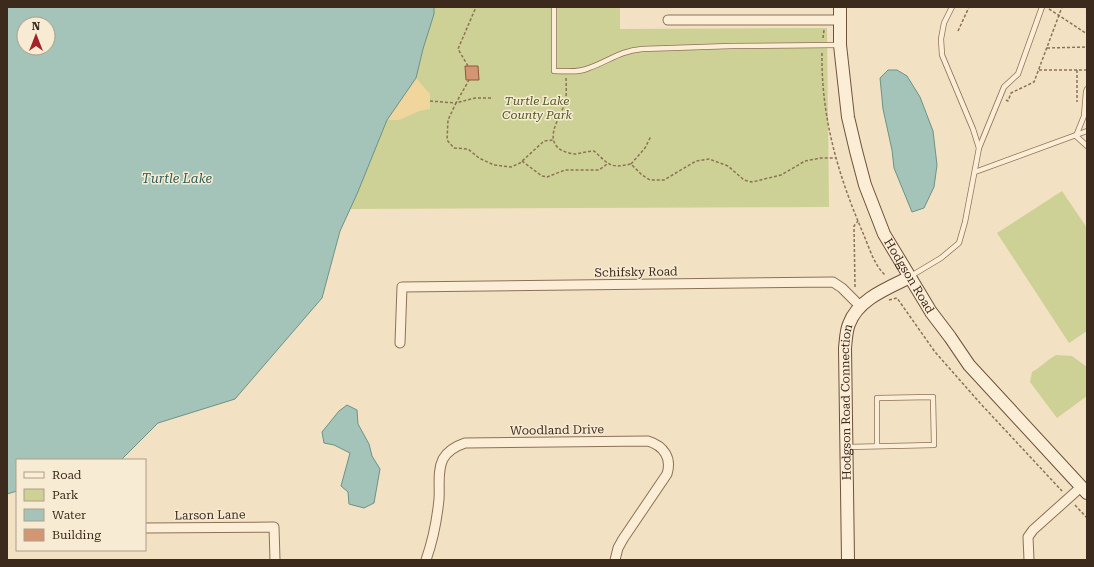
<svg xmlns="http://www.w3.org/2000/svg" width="1094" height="567" viewBox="0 0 1094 567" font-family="'Roboto Serif',serif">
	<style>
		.green { fill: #ced195 }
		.sand { fill: #f0d59d }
		.water { fill: #a5c4b9; stroke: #6b9387; fill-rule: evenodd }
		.building { fill: #d39675; stroke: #8f573b }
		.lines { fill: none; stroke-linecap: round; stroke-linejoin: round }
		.lane-casing { stroke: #8d7157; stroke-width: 6 }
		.street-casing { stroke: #8d7157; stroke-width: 11 }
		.secondary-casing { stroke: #6f523b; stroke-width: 14 }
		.path { stroke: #8d7157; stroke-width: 1.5; stroke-dasharray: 3 2; stroke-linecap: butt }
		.lane { stroke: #fceed6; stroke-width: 4.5 }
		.street { stroke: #fceed6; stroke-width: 9 }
		.secondary { stroke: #fceed6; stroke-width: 12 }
		.labels { text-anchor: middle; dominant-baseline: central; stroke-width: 3; stroke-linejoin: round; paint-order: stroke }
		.park-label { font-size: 12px; font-style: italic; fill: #4f5a22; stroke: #f8ebd3 }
		.street-label { font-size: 12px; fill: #3c2a1d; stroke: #f8ebd3 }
		.water-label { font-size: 13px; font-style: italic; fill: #2b5d57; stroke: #f8ebd3 }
	</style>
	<rect width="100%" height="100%" fill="#f2e1c2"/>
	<g class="green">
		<path d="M434,7H620V29L827,28L829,207L350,209L387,120L416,78L423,49L434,14Z"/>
		<path d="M1062,191L1087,228V331L1069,343L997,233Z"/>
		<path d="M1056,355L1072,356L1087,367V396L1057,418L1030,382L1032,372C1041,367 1047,360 1056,355Z"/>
	</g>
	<path class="sand" d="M416,78L430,94V109L419,111L399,120H387Z"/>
	<g class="water">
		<path d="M7,7H434V14L423,49L416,78L387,120L357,194L340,231L322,298L235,399L158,423L121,460H17V491L7,494ZM24,24H48V48H24Z"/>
		<path d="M888,70H897L907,76L920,97L933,131L937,165L934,187L924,208L912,212L894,168L892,150L883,109L880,78Z"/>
		<path d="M347,405L357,410L358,424L369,444L372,456L380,469L374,503L364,508L349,504L348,492L341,486L350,453L334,445L324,443L322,432L339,411Z"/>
	</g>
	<path class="building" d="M465,66H478L479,80H466Z"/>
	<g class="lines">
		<defs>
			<g id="lane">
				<path d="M554,7V71C565,71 579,73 589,68C609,61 619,51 642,49L731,46L839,45"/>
				<path d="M952,7L944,23L941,39L942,55L973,129L979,148"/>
				<path d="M1076,136L1084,116L1086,92L1087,89"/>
				<path d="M1076,136L1087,146"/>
				<path d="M975,172L1087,131"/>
				<path d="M911,276L941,258L959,243L965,222L979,148L1004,87L1018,74L1042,7"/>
				<path d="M848,447L934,445L933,397L877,398V446"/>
			</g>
			<g id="street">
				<path d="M668,20H840"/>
				<path d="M400,343L402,287L833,282L842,288L860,306"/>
				<path d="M145,528L274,527L275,560"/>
				<path d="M426,560C433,540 437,520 439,499C440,486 437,471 443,459C448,450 456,446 465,443L648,441C664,446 672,458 667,474L623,539L618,548L615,560"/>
				<path d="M1029,560L1028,537L1033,530L1081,487"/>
			</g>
			<g id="secondary">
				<path id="s1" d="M840,7V45L848,117L856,151L865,185L884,234L931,312L950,337L969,365L1087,493"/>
				<path id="s2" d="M848,560L845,348C846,340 846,331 849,324C858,299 888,288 910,277"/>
			</g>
		</defs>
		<use href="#lane" class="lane-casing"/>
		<use href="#street" class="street-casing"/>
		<use href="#secondary" class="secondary-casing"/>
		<g class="path">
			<path d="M1086,7L1087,9"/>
			<path d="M1049,9L1087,34"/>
			<path d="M958,31L969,7"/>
			<path d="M823,38L824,30"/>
			<path d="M1047,48L1087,47"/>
			<path d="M822,53C821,117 838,175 863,233C869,247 874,265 885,275"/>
			<path d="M468,66L458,49L476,7"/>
			<path d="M1039,70H1087"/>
			<path d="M1077,70V102"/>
			<path d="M566,78C566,86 567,95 565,103C561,116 543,139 561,150C565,152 571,154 576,154C582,153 588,151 594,151C609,164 609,169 631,164L642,175L650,180H664L696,161L709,159L728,166L744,180L752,182L781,175L805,161L821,158H836"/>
			<path d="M491,98H475L456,103L448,120L447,140L454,148L468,149L479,158L494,165L511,167L520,163L544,141L553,140"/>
			<path d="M1006,100L1008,101L1011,93L1034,82L1062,7"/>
			<path d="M430,101L456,103L469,80"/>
			<path d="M522,161L542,176L547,177L565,170H599L607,164"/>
			<path d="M631,164L645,148L651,136"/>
			<path d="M855,287L854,226L858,221"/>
			<path d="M889,300L897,298L935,352L980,403L1062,491"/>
			<path d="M1075,505L1087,518"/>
		</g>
		<use href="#lane" class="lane"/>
		<use href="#street" class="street"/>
		<use href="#secondary" class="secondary"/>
	</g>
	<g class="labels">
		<g class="park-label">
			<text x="537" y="101">Turtle Lake<tspan x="537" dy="14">County Park</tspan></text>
		</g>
		<g class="street-label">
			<text transform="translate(636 272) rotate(-1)">Schifsky Road</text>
			<text stroke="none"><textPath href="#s1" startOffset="282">Hodgson Road</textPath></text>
			<text stroke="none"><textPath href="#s2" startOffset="158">Hodgson Road Connection</textPath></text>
			<text transform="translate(557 430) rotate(-1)">Woodland Drive</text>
			<text transform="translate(210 515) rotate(-1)">Larson Lane</text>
		</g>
		<g class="water-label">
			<text x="177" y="178">Turtle Lake</text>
		</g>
	</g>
	<rect width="1094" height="567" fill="none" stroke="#3c2a1d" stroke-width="16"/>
	<rect x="16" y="459" width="130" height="92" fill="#f8ebd3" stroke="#ad9e8a"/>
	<rect x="24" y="472" width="20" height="6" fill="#fceed6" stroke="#ad9e8a"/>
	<text x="52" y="479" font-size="12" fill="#3c2a1d">Road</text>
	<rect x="24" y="489" width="20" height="12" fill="#ced195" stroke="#ad9e8a"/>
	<text x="52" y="499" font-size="12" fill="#3c2a1d">Park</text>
	<rect x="24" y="509" width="20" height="12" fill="#a5c4b9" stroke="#ad9e8a"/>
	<text x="52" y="519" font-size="12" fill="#3c2a1d">Water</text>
	<rect x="24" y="529" width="20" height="12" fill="#d39675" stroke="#ad9e8a"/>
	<text x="52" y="539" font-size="12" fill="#3c2a1d">Building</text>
	<g transform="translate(36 36)"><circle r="19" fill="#f8ebd3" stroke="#ad9e8a"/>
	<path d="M0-3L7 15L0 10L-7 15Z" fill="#a2222b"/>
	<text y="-6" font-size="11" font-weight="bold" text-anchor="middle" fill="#3c2a1d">N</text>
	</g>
</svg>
